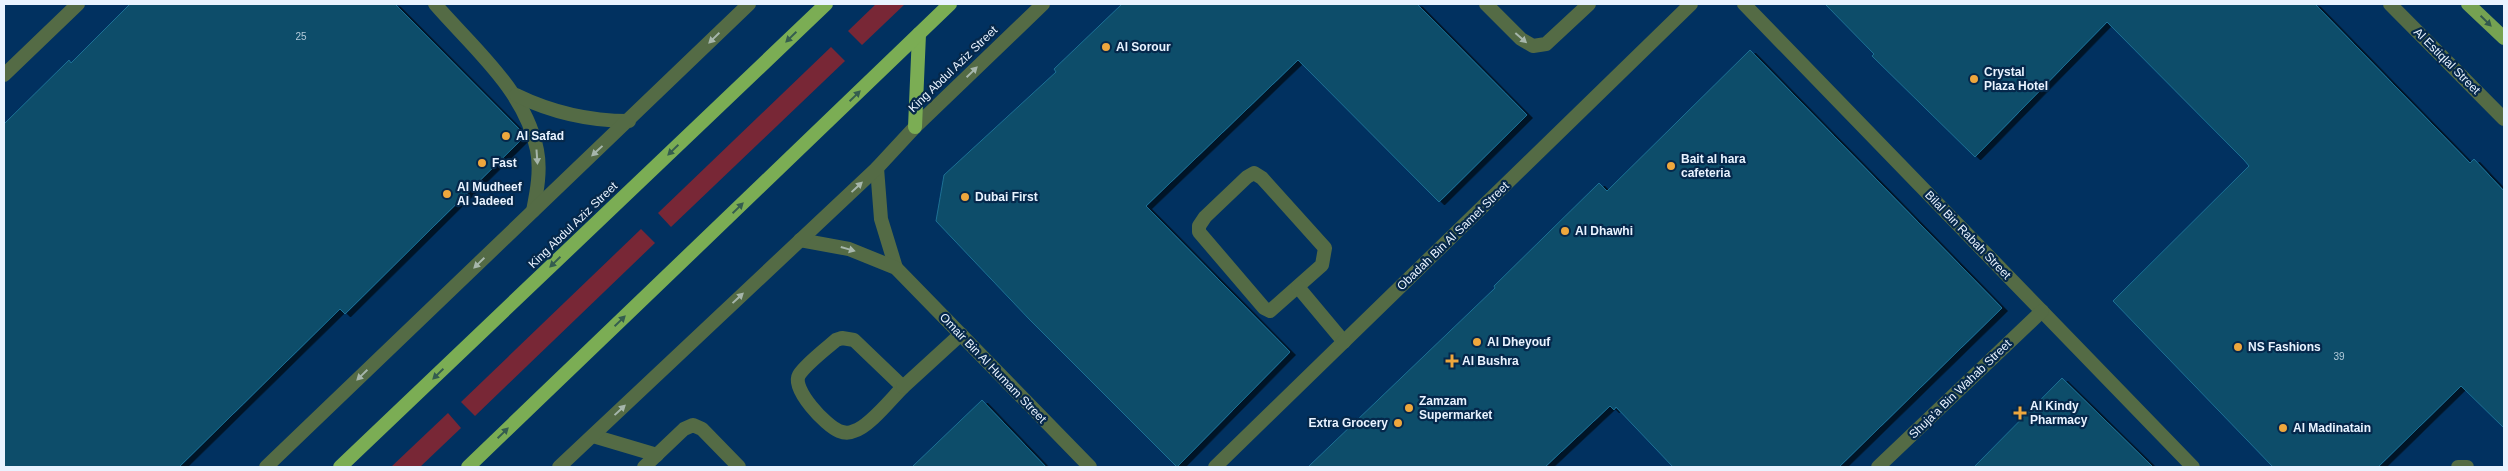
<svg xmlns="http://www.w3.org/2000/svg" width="2508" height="471" viewBox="0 0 2508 471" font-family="Helvetica,sans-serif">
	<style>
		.green { fill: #782736 }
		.building { fill: #0d4e6a; stroke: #1d7095; filter: url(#shadow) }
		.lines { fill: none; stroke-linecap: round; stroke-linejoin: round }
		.service { stroke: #546b45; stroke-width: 14 }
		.minor { stroke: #546b45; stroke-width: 14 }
		.primary { stroke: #75a252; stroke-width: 14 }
		.trunk { stroke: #7bad54; stroke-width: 14 }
		.oneway { fill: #32594e }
		.oneway2 { fill: #345d4f }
		.oneway3 { fill: #a6b6ab }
		.poi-dot { fill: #eea73d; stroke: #05284b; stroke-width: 2 }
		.labels { text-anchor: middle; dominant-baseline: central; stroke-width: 4.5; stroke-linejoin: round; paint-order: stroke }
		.number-label { font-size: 10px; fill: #b2cada }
		.poi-label { font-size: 12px; font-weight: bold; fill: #e9f3ff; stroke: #05284b; text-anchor: start }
		.street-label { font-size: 12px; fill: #e9f3ff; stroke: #05284b }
	</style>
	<defs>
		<filter id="shadow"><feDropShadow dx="5.5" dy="3" stdDeviation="0" flood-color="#0009"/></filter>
	</defs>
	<rect width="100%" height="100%" fill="#013160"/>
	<g class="green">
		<path d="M876,4H905L862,45L848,31Z"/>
		<path d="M831,47L845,61L671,227L658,213Z"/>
		<path d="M641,229L655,243L475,416L461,402Z"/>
		<path d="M448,413L461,428L420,467H391Z"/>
	</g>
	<g class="building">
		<path d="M130,4H395L523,133L524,137L345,314L340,309L179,467H4V124L69,60L71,63Z"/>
		<path d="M1122,4H1417L1527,115L1439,202L1298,60L1146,206L1290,352L1177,467L1029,319L936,221L944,175L1056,72L1054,69Z"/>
		<path d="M1825,4H2315L2470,163L2474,159L2504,191V428L2461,386L2378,467H2273L2113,301L2249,166L2244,160L2107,22L1975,157L1872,56L1874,54Z"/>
		<path d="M1750,50L2002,308L1839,467H1673L1616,407L1614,410L1610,406L1545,467H1308L1495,288L1494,286L1599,183L1607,191Z"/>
		<path d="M2062,378L2153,467H1974Z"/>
		<path d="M982,400L1046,467H912Z"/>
	</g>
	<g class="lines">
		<g class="service">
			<path d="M1486,4L1521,39L1533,46L1546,44L1589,4"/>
			<path d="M1254,173L1262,178L1325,248L1322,265L1270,311L1264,308L1199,232V226L1205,217L1247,177Z"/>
			<path d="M1298,287L1344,342"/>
			<path d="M842,338L854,340L903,387C891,399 869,427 854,431C850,433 844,433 839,431C826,426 791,389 799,375C806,364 826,349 836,340Z"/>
			<path d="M903,387L961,334"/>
			<path d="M593,436L657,455"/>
			<path d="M644,467L684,429L693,425L702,429L739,467"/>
			<path d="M2458,467H2467"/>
		</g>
		<g class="minor">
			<path d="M435,4C473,48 525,90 537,150C541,170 537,191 533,211"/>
			<path d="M1744,4L2193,467"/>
			<path d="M2390,4L2504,119"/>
			<path d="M4,75L78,4"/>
			<path d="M516,95C553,113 588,121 629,121"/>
			<path d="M877,168L881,219L896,268"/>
			<path d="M800,240L849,249L896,268L1090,467"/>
			<path d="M266,467L749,4"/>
			<path d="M559,467L877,168L915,127L1043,4"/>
			<path d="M1215,467L1691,4"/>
			<path d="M1878,467L2042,311"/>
		</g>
		<path class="primary" d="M2468,4L2504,38"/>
		<g class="trunk">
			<path d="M915,127L919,34"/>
			<path d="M340,467L826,4"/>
			<path d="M468,467L950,4"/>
		</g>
	</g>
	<defs><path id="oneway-solid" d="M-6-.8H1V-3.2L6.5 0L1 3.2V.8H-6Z" transform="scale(1.25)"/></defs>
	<use class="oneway" href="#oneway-solid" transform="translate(2486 21) rotate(44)"/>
	<g class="oneway2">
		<use href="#oneway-solid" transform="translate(791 37) rotate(136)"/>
		<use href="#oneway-solid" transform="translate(855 96) rotate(-44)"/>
		<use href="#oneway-solid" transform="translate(673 150) rotate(136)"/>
		<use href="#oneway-solid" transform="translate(738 208) rotate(-44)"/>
		<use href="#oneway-solid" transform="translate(555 262) rotate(136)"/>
		<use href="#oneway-solid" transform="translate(620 321) rotate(-44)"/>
		<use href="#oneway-solid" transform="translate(438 374) rotate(136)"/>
		<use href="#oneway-solid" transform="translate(503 433) rotate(-44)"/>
	</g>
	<g class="oneway3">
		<use href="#oneway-solid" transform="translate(714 38) rotate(136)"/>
		<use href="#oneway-solid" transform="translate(1521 38) rotate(41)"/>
		<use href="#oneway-solid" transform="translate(972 72) rotate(-44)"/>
		<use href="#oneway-solid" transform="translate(597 151) rotate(137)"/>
		<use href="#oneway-solid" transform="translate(537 157) rotate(86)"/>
		<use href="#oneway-solid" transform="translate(857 187) rotate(-43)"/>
		<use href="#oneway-solid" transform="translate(848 249) rotate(16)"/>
		<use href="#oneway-solid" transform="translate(479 263) rotate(136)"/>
		<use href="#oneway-solid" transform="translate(738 298) rotate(-43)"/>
		<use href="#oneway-solid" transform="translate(362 375) rotate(136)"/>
		<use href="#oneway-solid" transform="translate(620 410) rotate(-43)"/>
	</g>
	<g class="poi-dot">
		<circle cx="1106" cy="47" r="5"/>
		<circle cx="1974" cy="79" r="5"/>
		<circle cx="506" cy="136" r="5"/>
		<circle cx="482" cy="163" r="5"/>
		<circle cx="1671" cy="166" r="5"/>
		<circle cx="447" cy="194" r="5"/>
		<circle cx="965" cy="197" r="5"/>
		<circle cx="1565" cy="231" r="5"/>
		<circle cx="1477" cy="342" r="5"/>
		<circle cx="2238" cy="347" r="5"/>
		<path d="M1449.5 353.5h5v5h5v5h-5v5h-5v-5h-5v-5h5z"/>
		<circle cx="1409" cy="408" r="5"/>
		<path d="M2017.5 405.5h5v5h5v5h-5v5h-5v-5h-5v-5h5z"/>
		<circle cx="1398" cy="423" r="5"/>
		<circle cx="2283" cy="428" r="5"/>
	</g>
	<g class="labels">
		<g class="number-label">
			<text x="301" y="36">25</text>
			<text x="2339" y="356">39</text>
		</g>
		<g class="poi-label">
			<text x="1116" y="47">Al Sorour</text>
			<text x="1984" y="72">Crystal<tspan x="1984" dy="14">Plaza Hotel</tspan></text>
			<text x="516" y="136">Al Safad</text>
			<text x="1681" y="159">Bait al hara<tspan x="1681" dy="14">cafeteria</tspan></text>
			<text x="492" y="163">Fast</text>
			<text x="457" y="187">Al Mudheef<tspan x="457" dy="14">Al Jadeed</tspan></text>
			<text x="975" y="197">Dubai First</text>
			<text x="1575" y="231">Al Dhawhi</text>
			<text x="1487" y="342">Al Dheyouf</text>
			<text x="2248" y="347">NS Fashions</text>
			<text x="1462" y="361">Al Bushra</text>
			<text x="1419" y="401">Zamzam<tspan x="1419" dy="14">Supermarket</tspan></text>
			<text x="2030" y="406">Al Kindy<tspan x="2030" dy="14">Pharmacy</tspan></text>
			<text x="1388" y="423" text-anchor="end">Extra Grocery</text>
			<text x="2293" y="428">Al Madinatain</text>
		</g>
		<g class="street-label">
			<text transform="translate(2447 61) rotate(45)">Al Estiqlal Street</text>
			<text transform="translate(953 69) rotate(-44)">King Abdul Aziz Street</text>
			<text transform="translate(573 225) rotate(-44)">King Abdul Aziz Street</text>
			<text transform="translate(1968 235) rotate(46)">Bilal Bin Rabah Street</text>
			<text transform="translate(1453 236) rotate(-44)">Obadah Bin Al Samet Street</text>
			<text transform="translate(993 368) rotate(46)">Omair Bin Al Humam Street</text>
			<text transform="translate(1960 389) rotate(-44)">Shuja'a Bin Wahab Street</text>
		</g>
	</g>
	<rect width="2508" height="471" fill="none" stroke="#e9f3ff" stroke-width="10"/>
</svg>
